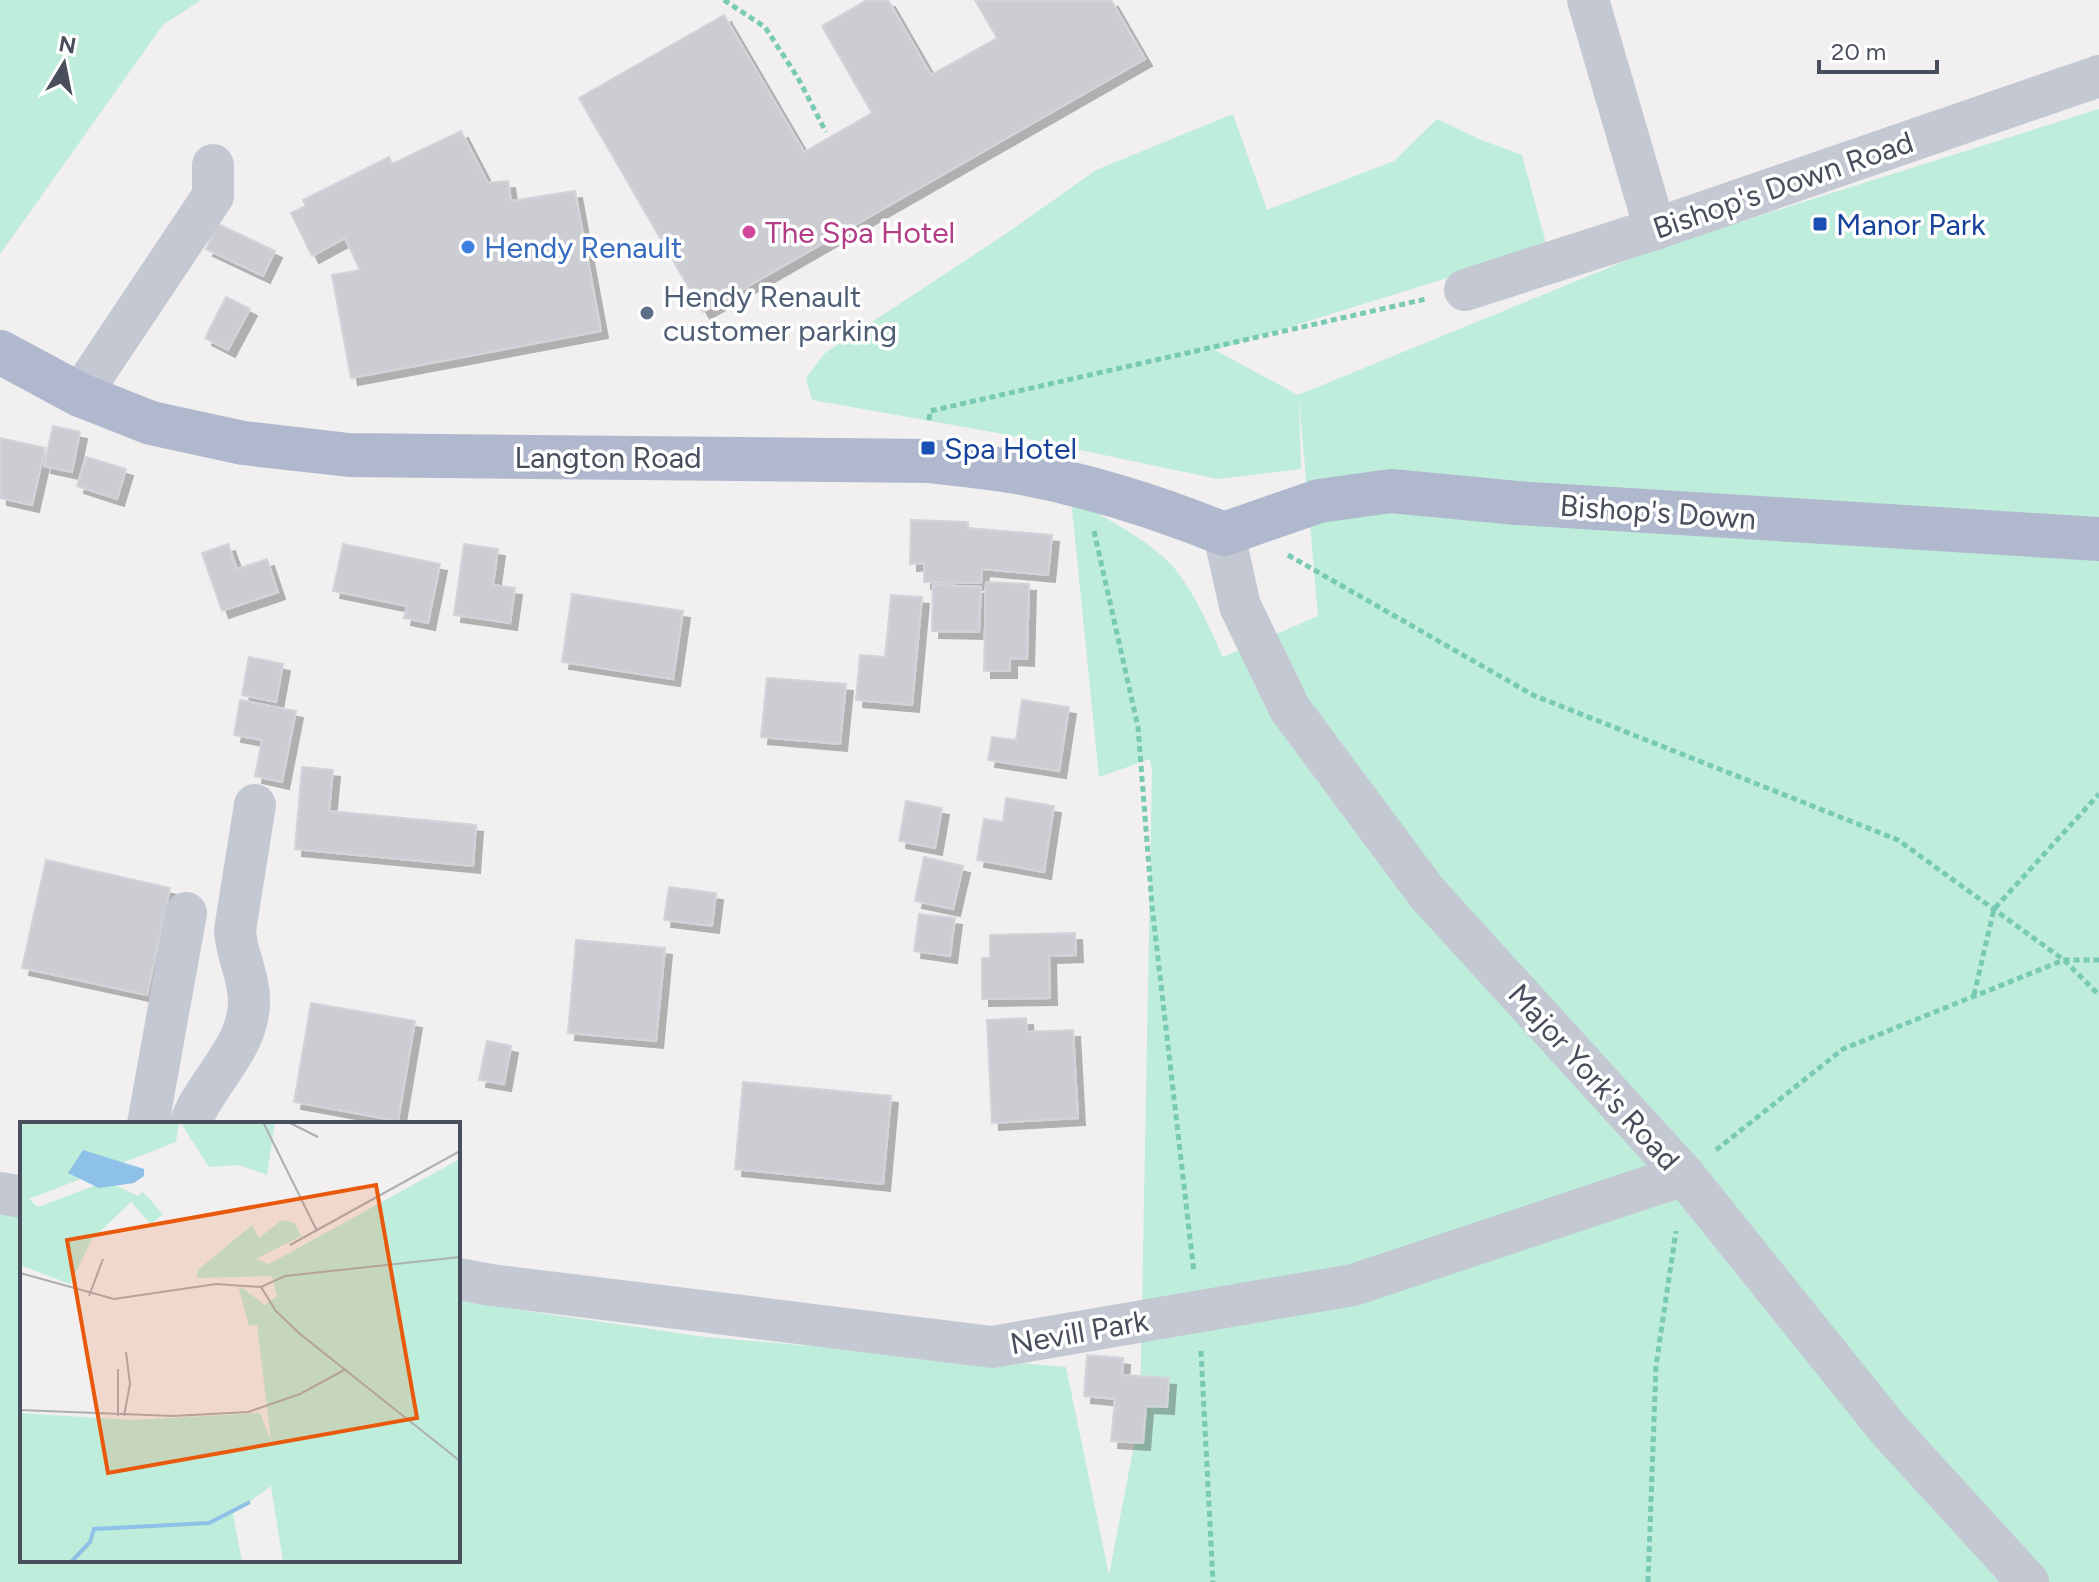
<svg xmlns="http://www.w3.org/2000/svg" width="2099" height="1582" viewBox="0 0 2099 1582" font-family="Figtree,sans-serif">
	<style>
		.green { fill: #bfeddb }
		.building { fill: #cccdd3; stroke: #d3d3da; stroke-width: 2; filter: url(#shadow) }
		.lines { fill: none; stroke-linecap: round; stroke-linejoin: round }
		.path { stroke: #78cab4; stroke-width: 5; stroke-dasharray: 6 4; stroke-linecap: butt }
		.minor { stroke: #c3c8d3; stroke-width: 42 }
		.major { stroke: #b0b8cd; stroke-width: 44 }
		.transit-dot { fill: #1a4fb4; stroke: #fff; stroke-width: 3 }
		.hotel-dot { fill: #d1479c; stroke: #fff; stroke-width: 3 }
		.shop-dot { fill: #3f7fe0; stroke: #fff; stroke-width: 3 }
		.service-dot { fill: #5c6f8a; stroke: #fff; stroke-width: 3 }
		.labels { text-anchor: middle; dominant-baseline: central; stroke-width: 7; stroke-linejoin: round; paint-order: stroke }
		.street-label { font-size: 30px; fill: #484e5b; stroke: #fff }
		.transit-label { font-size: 30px; fill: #164399; stroke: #fff; text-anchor: start }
		.hotel-label { font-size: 30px; fill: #b23c85; stroke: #fff; text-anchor: start }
		.shop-label { font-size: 30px; fill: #366cbe; stroke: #fff; text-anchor: start }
		.service-label { font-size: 30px; fill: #4e5e75; stroke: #fff; text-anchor: start }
		.inset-river { fill: none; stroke: #8ec1e8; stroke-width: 4 }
		.inset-road { fill: none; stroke: #adafb4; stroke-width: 2 }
		.view { fill: #e8590c; fill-opacity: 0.15; stroke: #e8590c; stroke-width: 4 }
		.inset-edge { fill: none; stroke: #484e5b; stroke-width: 4 }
	</style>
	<defs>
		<filter id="shadow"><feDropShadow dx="7" dy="7" stdDeviation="0" flood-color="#0004"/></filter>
	</defs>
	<rect width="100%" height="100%" fill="#f1efef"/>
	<g class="green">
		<path d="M0,0H201L163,25L0,254Z"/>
		<path d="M2099,109V1582H0V1212L22,1218V1560H458V1301L705,1337L1066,1367L1109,1575L1140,1414L1152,772L1150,759L1099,777L1071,499C1102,516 1153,542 1175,569C1196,595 1209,627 1223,657L1318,616L1299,399L1301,469L1218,479L1009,435L812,400L806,378L825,353L1007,233L1096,170L1233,114L1267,210L1394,161L1437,119L1479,139L1522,155L1547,247L1215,350L1298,395L1657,248Z"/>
	</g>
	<g class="building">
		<path d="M867,0H888L931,75L997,38L975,0H1111L1145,59L703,312L579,98L724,15L804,152L872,113L822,26Z"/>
		<path d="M461,131L488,183L508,181L511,201L575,191L601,331L351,378L332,275L360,270L345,238L312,256L291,213L306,206L303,200L389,157L392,164Z"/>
		<path d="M218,224L275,251L263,276L206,249Z"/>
		<path d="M226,297L250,309L228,350L205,338Z"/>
		<path d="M53,426L80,432L72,472L44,466Z"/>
		<path d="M0,438L45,448L32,505L0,498Z"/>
		<path d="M86,457L126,469L117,499L77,486Z"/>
		<path d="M911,520L968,522V528L1052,535L1048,575L982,569L981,583L924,582V563L910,564Z"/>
		<path d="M228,544L237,569L267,559L278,592L222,611L202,553Z"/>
		<path d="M343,544L440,564L428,623L404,618L407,606L333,591Z"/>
		<path d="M464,544L498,549L493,585L515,588L510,623L454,615Z"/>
		<path d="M986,582L1029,584L1027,659L1010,658V671H984Z"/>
		<path d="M933,585L981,587L979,632L932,631Z"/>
		<path d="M572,594L683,611L673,679L562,662Z"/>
		<path d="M891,595L922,597L912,705L856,700L860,655L885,657Z"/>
		<path d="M249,657L283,664L276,702L242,695Z"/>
		<path d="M767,678L846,684L840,744L761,737Z"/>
		<path d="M240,700L296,711L282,782L255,776L262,740L234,735Z"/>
		<path d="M1022,700L1069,707L1059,771L988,760L992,737L1016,740Z"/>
		<path d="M302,767L333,770L329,811L476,825L473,866L295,849Z"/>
		<path d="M1006,798L1054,806L1044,872L977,860L984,819L1003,822Z"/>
		<path d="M906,801L942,808L935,848L899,841Z"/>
		<path d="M924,857L963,866L953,909L915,901Z"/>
		<path d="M46,860L170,888L147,995L22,968Z"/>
		<path d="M669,887L716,893L712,926L664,920Z"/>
		<path d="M919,914L955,918L950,956L914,951Z"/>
		<path d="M1075,933L1076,955L1049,956L1050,998L982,999V958H990V935Z"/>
		<path d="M576,940L665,948L656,1041L568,1033Z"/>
		<path d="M311,1003L415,1021L398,1121L294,1102Z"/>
		<path d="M1026,1018L1027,1032L1073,1030L1078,1118L992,1123L987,1020Z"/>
		<path d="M487,1041L511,1046L504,1084L479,1080Z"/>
		<path d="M743,1082L891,1096L883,1184L735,1169Z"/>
		<path d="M1087,1355L1123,1358L1122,1375L1169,1378L1167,1407L1146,1406L1143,1443L1111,1441L1115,1399L1084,1396Z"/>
	</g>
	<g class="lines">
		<g class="path">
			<path d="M724,0L765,27L798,78L826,132"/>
			<path d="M929,420L930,411L1426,299"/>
			<path d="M1094,531L1138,727L1152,906L1194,1273"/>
			<path d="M1288,555L1533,695L1898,840L2064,960L2099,995"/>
			<path d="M1974,995L1994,909L2099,794"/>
			<path d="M1716,1150L1843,1049L2064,960H2099"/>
			<path d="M1201,1351L1213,1582"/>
			<path d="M1648,1582L1656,1366L1676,1231"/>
		</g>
		<g class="minor">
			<path d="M1588,0L1655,229"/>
			<path d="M1465,290L1655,229L2099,76"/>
			<path d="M80,395L213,196V165"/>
			<path d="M1224,534L1240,606L1290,709L1427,893L1684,1175L1889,1430L2028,1582"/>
			<path d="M148,1124L186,913"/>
			<path d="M190,1124C205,1082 248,1050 249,1003C250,977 236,955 235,930L255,805"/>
			<path d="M0,1193L22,1197"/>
			<path d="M458,1279L491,1285L992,1347L1353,1285L1684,1175"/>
		</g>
		<path class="major" d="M0,352L80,395L151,423L243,443L349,455L929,461C960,465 991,467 1022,473C1091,486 1158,507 1224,534L1319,501L1391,491L1517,503L2099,539"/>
	</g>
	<g class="transit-dot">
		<rect x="1812" y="216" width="16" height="16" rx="4"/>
		<rect x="920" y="440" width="16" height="16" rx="4"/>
	</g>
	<circle class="hotel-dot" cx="749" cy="232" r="8"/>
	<circle class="shop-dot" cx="468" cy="247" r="8"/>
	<circle class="service-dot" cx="647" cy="313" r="8"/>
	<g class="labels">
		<g class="street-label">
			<text transform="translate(1783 185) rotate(-19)">Bishop's Down Road</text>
			<text x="608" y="457">Langton Road</text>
			<text transform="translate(1658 512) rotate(4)">Bishop's Down</text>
			<text transform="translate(1594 1077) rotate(48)">Major York's Road</text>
			<text transform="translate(1079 1332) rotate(-10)">Nevill Park</text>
		</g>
		<g class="transit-label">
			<text x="1836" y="224">Manor Park</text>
			<text x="944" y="448">Spa Hotel</text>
		</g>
		<g class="hotel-label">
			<text x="765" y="232">The Spa Hotel</text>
		</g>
		<g class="shop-label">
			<text x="484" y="247">Hendy Renault</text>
		</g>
		<g class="service-label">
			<text x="663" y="296">Hendy Renault<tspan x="663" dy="34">customer parking</tspan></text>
		</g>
	</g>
	<g transform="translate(20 1122)">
		<rect width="440" height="440" fill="#f1efef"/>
		<path d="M0,0H159L156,20L9,77L18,85L87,59L118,74L123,70L143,92L131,102L111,80L72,117L50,162L0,143ZM160,0H255L247,53L219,43L189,45ZM440,37V440H263L251,364L213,392L222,440H0V291L112,298L240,291L251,319L237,202L229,204L218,163L245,183L257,174L252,154L177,156L178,148L232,103L239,116L262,98L275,101L281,114L236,137L249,142Z" fill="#bfeddb"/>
		<path d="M63,28L124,47V54L114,61L79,66L48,51Z" fill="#8ec1e8"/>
		<path class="inset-river" d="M51,440L70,420L74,407L189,401L230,380"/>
		<path class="inset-road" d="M243,0L297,109M268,0L298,15M270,123L440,29M0,151L94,177L196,162L241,165L265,154L440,135M241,165L256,189L280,212L440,339M69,174L83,137M0,288L153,294L228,290L280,272L326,247M98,294V247M104,294L110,262L106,230"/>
		<path class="view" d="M356,63L397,296L88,351L47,118Z"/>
		<rect width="440" height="440" class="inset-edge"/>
	</g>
	<g transform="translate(64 64) rotate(10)" stroke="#ffffff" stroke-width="6" paint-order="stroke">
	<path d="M0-6L14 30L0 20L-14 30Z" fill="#484e5b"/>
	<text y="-12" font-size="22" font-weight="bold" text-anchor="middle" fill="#484e5b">N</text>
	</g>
	<path d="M1819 60v12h118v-12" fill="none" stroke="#484e5b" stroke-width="4"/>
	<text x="1831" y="60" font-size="24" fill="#484e5b" stroke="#ffffff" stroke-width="6" paint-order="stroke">20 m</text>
</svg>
